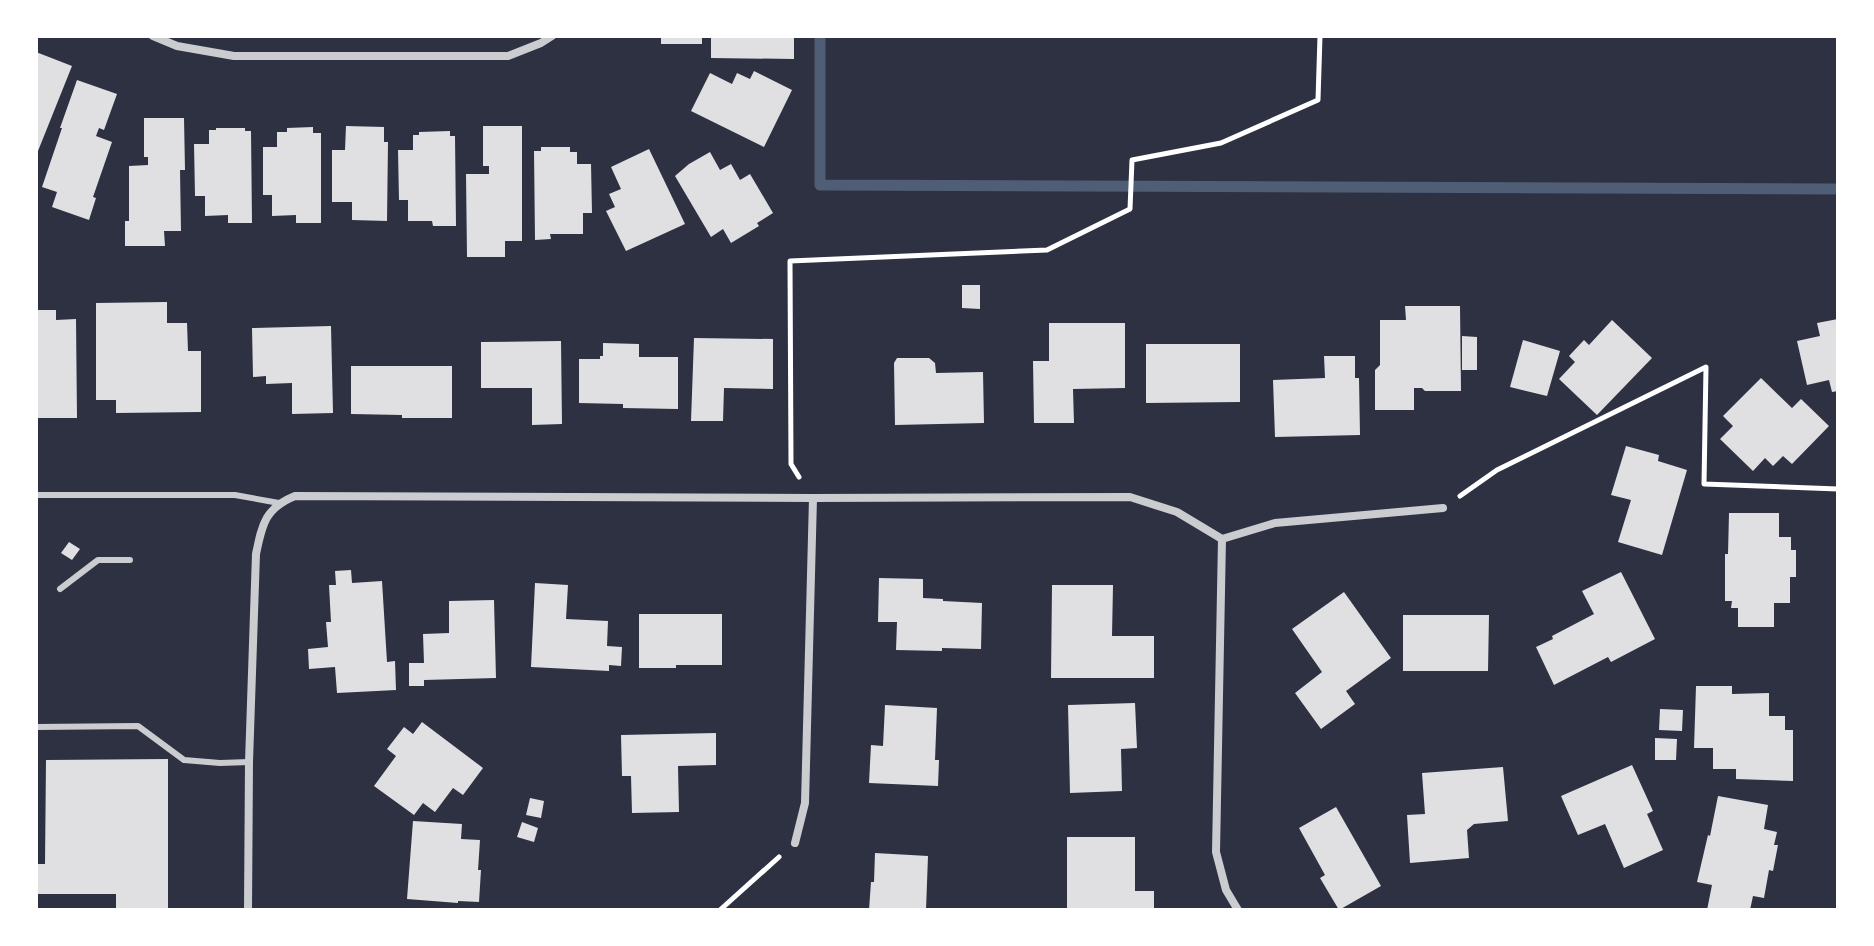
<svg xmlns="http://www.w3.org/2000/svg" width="1874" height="946" viewBox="0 0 1874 946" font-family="Quicksand,sans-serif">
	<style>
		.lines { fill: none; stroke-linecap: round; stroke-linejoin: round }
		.stream { stroke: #4f5d75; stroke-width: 11 }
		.building { fill: #e0e0e3 }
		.path { stroke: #fff; stroke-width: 5 }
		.service { stroke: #caccd0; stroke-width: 6 }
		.minor { stroke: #caccd0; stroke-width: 8 }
	</style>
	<rect width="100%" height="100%" fill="#2d3142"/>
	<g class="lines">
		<path class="stream" d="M820,36V185L1838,189"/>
	</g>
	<g class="building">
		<rect x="661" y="36" width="41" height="8"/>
		<path d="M711,36H794V59L711,58Z"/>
		<path d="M36,52L72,66L36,156Z"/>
		<path d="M754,71L792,90L764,147L691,111L710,73L732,84L737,73L750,79Z"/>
		<path d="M77,80L117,94L104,130L99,128L96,136L112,142L93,197L96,198L89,220L52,207L57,192L42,187L62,128H60Z"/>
		<path d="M144,118H184L185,170H180L181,231H164L165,246H125V221H129V166L148,165V157H144Z"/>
		<path d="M346,126L384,127V142H388L387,221L352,220V202H332V150H345Z"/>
		<path d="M483,126H522V241H505V257H467L466,174H489V166H483Z"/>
		<path d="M313,127V133H321V223H296V215L272,216V195H263V147H277V132H287V128Z"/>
		<path d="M216,128H245V131H251L252,223H228V215L205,216V196H195L194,144H209V130H216Z"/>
		<path d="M450,131V136H455L456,226H433L432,221H408V200H399L398,150H413V135H419V132Z"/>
		<path d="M541,147H570V152H577V164H591L592,213H583V234H550L551,239L535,240L534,151H541Z"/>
		<path d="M649,149L685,224L626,251L606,211L615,207L609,194L621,189L611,167Z"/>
		<path d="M710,152L720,170L731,164L740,180L750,174L773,213L757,223L759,226L731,243L723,229L711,237L675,176L689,164Z"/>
		<path d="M962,285H980V309L962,308Z"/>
		<path d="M167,302V323H187L188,351H201V412L116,413V400H96V303Z"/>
		<path d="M1405,306H1460L1461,391H1425L1422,388H1414V410H1375V370L1380,365V320H1406Z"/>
		<path d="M36,310H56V320L76,319L77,418H36Z"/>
		<path d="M1838,319V391L1832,392L1829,380L1807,385L1797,341L1820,336L1817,323Z"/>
		<path d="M1612,320L1652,358L1597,415L1559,379L1575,362L1569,356L1584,340L1589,345Z"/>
		<path d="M1049,323H1125V388L1073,389L1074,423H1034L1033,361H1049Z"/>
		<path d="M331,326L333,413L292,414V383L266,384V376L253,377L252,328Z"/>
		<path d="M1462,336L1477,337V370H1462Z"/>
		<path d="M694,338L773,339V389L724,388L723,421H691Z"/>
		<path d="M1523,340L1560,351L1547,396L1510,387Z"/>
		<path d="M561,341L562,424L532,425V388H481V342Z"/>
		<path d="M603,343L639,344V357H678V409L623,408V404L579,403V359H600V356H603Z"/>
		<path d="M1146,344H1240V402L1146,403Z"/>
		<path d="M1324,356H1355V378H1359L1360,435L1275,437L1273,380L1325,378Z"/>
		<path d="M897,358H929L935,363L936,373L983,372L984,423L895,425L894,363Z"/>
		<path d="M351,366H452V418H402V415L351,414Z"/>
		<path d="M1761,378L1792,408L1801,399L1829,426L1792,464L1783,456L1773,466L1765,458L1753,471L1720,439L1733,426L1723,416Z"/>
		<path d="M1626,446L1659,455L1658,461L1687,470L1662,555L1618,542L1631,500L1611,495Z"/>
		<path d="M1729,513H1779V537H1791V550H1796V577H1790V603H1774V627H1738V608H1731L1732,601H1725V554H1728Z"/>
		<path d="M69,542L80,549L72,560L61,553Z"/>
		<path d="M351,570L352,583L382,581L387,662L395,661L396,690L337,693L335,667L309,669L308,649L328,647L326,622H331L329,585H336L335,571Z"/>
		<path d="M1621,572L1655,639L1611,662L1608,657L1554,685L1536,647L1553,639L1552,636L1594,614L1582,591Z"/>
		<path d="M879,578L923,579V598L943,599V601L982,603L981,649L942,648V651L896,650L897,622H878Z"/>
		<path d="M535,583L568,585L566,619L608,621L607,646L622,647L621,666L609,665V671L531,667Z"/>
		<path d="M1052,585H1113L1112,636H1154V678H1051Z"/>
		<path d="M1344,592L1391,658L1346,691L1355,704L1321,729L1295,693L1322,672L1292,629Z"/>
		<path d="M494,600L496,678L424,680V686H409V663H424L423,634L449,633V601Z"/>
		<path d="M639,614H722V665H676V668H639Z"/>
		<path d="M1403,615H1489L1488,671H1403Z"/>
		<path d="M1696,686H1732V694L1769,693V716H1785V730H1793V781L1736,779V769H1713V748H1694Z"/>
		<path d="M1135,703L1137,748L1121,749L1122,791L1070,793L1068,705Z"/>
		<path d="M885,705L937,708L935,760H939L938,786L869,783L871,745L883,746Z"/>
		<path d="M1660,709L1683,710L1682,731L1659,730Z"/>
		<path d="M422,722L483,768L463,795L453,788L435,812L423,803L414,815L374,786L396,756L387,749L404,727L413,734Z"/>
		<path d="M716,733V765L678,766L679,812L632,813L631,776H622L621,735Z"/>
		<path d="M1655,738L1677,739L1676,760H1655Z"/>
		<path d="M168,759V910H116V894H36V864H45L46,760Z"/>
		<path d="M1632,765L1653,811L1647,814L1663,850L1624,868L1605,824L1578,835L1561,796Z"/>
		<path d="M1503,767L1508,821L1474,824L1467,830L1469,858L1410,863L1407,815L1425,814L1422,773Z"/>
		<path d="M1718,796L1768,805L1764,829L1777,832L1774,845H1778L1773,871L1769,870L1764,898L1753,896L1750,910H1707L1712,885L1697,882L1708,835L1710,836Z"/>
		<path d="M530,798L544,801L541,818L526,815Z"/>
		<path d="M1336,807L1381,886L1339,910L1320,878L1325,875L1299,828Z"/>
		<path d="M413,821L462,824L461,839L480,840L478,870H481L479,902L458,901V903L407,899Z"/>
		<path d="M522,822L538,828L534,842L517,837Z"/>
		<path d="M1067,837H1135V891H1154V910H1067Z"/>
		<path d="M875,853L928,856L926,910H869L871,882H874Z"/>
	</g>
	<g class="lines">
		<g class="path">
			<path d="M799,477L791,464L790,261L1047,250L1130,209L1132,160L1221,143L1318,100L1320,36"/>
			<path d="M1460,496L1497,470L1706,367L1704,484L1838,489"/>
			<path d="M720,910L779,857"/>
		</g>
		<g class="service">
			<path d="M36,495H235L279,503"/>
			<path d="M60,589L98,560H130"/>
			<path d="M36,727L138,726L184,760L220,763L249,762"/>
		</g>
		<g class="minor">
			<path d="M153,36L177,46L234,56H508L541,43L552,36"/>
			<path d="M1222,539L1216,852L1226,890L1238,910"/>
			<path d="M795,843L805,803L813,498"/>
			<path d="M248,910L249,762L256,554C262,525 265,508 295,496L813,498L1130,497L1177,512L1222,539L1275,523L1443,508"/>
		</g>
	</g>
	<rect width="1874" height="946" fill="none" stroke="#ffffff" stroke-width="76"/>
</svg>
